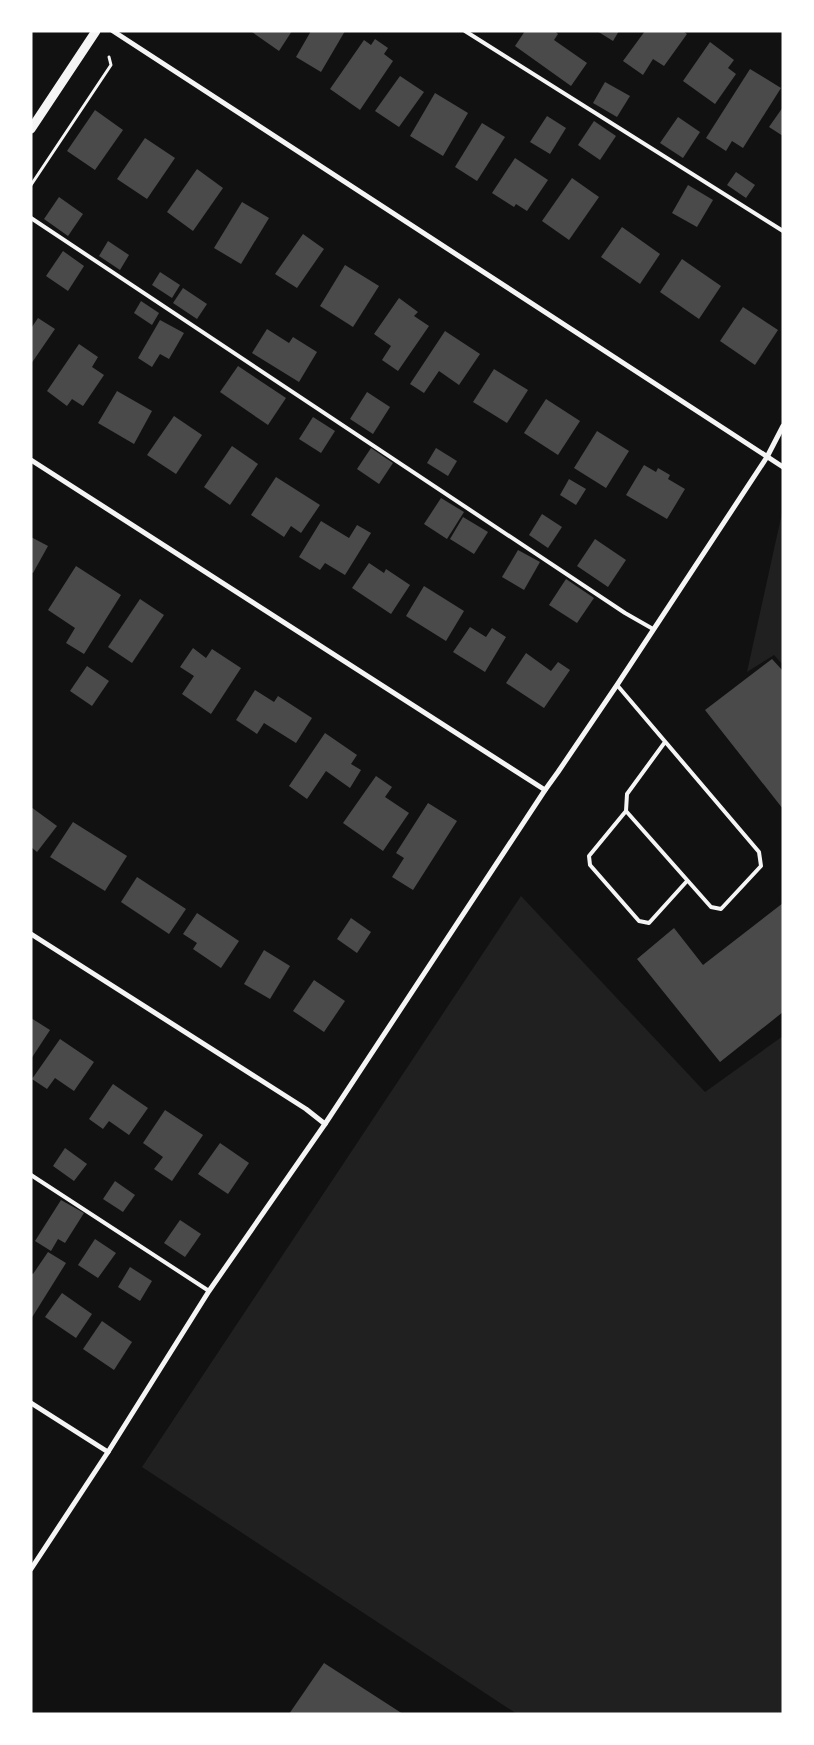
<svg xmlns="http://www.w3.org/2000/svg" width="814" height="1745" viewBox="0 0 814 1745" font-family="Montserrat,sans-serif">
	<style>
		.green { fill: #202020 }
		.building { fill: #4a4a4a }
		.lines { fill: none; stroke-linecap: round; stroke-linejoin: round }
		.path { stroke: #f5f5f5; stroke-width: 3 }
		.service { stroke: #f5f5f5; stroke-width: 4 }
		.minor { stroke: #f5f5f5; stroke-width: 5 }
		.tertiary { stroke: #f5f5f5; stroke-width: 9 }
	</style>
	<rect width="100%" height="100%" fill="#111"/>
	<g class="green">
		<path d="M782,513L783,665L774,655L747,672Z"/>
		<path d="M521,896L705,1092L783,1036V1714H517L142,1467Z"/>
	</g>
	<g class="building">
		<path d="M253,31H292L279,51L252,32Z"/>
		<path d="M311,31H345L321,72L296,57Z"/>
		<path d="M525,31H555L558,34L554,40L587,63L571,86L515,46Z"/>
		<path d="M597,31H619L613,41Z"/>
		<path d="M645,31H683L687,34L664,66L653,59L643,75L623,61Z"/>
		<path d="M375,39L388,48L384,54L393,61L360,110L330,89L364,40L371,45Z"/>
		<path d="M710,42L734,60L728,68L736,74L715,104L683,81Z"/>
		<path d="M750,69L781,88L743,148L732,141L726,151L706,138Z"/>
		<path d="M400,76L424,92L399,127L375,111Z"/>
		<path d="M605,82L630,96L617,117L593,103Z"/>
		<path d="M435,93L468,113L443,156L410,136Z"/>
		<path d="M783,107V136L769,127Z"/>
		<path d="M95,110L123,130L95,170L67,151Z"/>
		<path d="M547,116L566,128L550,154L530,142Z"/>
		<path d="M678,117L700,132L683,158L660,143Z"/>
		<path d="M594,121L616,136L600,160L578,145Z"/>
		<path d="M482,123L505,137L477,181L455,167Z"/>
		<path d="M145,138L175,158L147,199L117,179Z"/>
		<path d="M515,158L548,180L527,211L516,204L514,207L492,193Z"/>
		<path d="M197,169L223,188L193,231L167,212Z"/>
		<path d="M736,172L755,185L746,198L727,185Z"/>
		<path d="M572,178L599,197L569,240L542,221Z"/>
		<path d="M688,185L713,200L697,227L672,213Z"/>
		<path d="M59,197L83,214L68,236L44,219Z"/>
		<path d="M242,202L269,218L241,264L214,248Z"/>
		<path d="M622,227L660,254L640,284L601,257Z"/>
		<path d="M303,234L324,249L297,288L275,274Z"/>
		<path d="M108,241L129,255L120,270L99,256Z"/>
		<path d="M63,251L84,266L68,291L46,276Z"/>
		<path d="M682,259L721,286L699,319L660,292Z"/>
		<path d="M345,265L379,286L353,327L320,306Z"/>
		<path d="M160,272L180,285L172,298L152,285Z"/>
		<path d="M183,288L207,304L197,319L173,303Z"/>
		<path d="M399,298L418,312L414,316L429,326L398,371L382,360L391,346L374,334Z"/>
		<path d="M141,301L159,313L152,325L134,313Z"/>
		<path d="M743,307L778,330L755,365L720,341Z"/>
		<path d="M38,318L55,329L31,364V326L32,327Z"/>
		<path d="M160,320L184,333L169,359L160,354L152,367L138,358Z"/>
		<path d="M267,329L289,343L293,337L317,352L299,382L252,353Z"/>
		<path d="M445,331L480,354L459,385L439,371L424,393L410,384Z"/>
		<path d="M79,344L98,357L92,367L104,375L83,406L72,399L67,406L47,391Z"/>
		<path d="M238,366L286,398L268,425L220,392Z"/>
		<path d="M494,369L528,390L507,423L473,402Z"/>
		<path d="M117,391L152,411L134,444L98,423Z"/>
		<path d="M367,392L390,407L373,434L350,419Z"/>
		<path d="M546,399L580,421L558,455L524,433Z"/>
		<path d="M174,416L202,435L176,474L147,455Z"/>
		<path d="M313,417L335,431L321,453L299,439Z"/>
		<path d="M597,431L629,451L606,488L574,468Z"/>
		<path d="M232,446L258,464L230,505L204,487Z"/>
		<path d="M371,448L393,463L379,484L357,469Z"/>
		<path d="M436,448L457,461L448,476L427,463Z"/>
		<path d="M644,465L656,472L658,468L670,475L668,479L685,489L667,519L626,495Z"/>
		<path d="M276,477L320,505L301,533L291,526L284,537L251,515Z"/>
		<path d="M569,479L586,489L576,505L560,495Z"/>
		<path d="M441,498L464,512L447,539L424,524Z"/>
		<path d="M542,514L562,527L548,548L529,535Z"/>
		<path d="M463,517L488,532L474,554L450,539Z"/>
		<path d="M321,521L349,538L357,525L371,533L345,575L325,563L320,570L299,557Z"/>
		<path d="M31,537L48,546L33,573L31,572Z"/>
		<path d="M595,539L626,560L608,587L577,566Z"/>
		<path d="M518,550L540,562L524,590L502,577Z"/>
		<path d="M369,563L384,573L386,569L410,585L391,614L352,588Z"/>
		<path d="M76,566L121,595L84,654L66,643L75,628L48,610Z"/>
		<path d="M566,579L594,598L577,623L549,605Z"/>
		<path d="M424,586L464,611L446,641L406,616Z"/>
		<path d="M140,599L164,615L132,663L108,647Z"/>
		<path d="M470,627L486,637L492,628L506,637L485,672L453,652Z"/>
		<path d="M193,648L206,658L212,649L241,668L211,714L182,694L194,676L180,667Z"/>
		<path d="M526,653L551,671L558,662L570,670L544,708L506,683Z"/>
		<path d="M772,659L783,671V809L705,710Z"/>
		<path d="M87,666L109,681L92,706L70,691Z"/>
		<path d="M255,690L274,702L278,696L312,718L296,743L264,723L257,734L236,720Z"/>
		<path d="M325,733L357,755L351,764L361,770L350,788L326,771L307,799L289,786Z"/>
		<path d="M376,776L392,787L385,797L409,813L383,851L343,823Z"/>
		<path d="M428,803L457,821L413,890L392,877L404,858L396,853Z"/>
		<path d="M31,807L57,826L37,852L31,847Z"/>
		<path d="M73,822L127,856L105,891L50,857Z"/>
		<path d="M137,877L186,909L169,934L121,902Z"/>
		<path d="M783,903V1012L720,1062L637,959L674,928L703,965Z"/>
		<path d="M197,913L239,941L221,968L193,949L197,943L183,934Z"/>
		<path d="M351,918L371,932L357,953L337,939Z"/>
		<path d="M264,950L290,966L270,999L244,984Z"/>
		<path d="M314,980L345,1001L324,1032L293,1011Z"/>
		<path d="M31,1018L50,1030L31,1059Z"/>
		<path d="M60,1039L94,1062L74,1091L55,1078L47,1089L32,1079Z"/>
		<path d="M113,1084L148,1108L129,1135L109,1121L103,1129L89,1119Z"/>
		<path d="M165,1110L203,1135L172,1181L154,1169L163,1157L143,1143Z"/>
		<path d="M220,1143L249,1163L228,1194L198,1174Z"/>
		<path d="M65,1148L87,1164L74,1181L53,1166Z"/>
		<path d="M115,1181L135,1195L123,1212L103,1199Z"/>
		<path d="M61,1200L84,1213L65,1243L58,1239L51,1251L35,1241Z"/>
		<path d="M180,1220L201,1234L185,1257L164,1243Z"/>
		<path d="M95,1239L116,1253L98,1278L78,1265Z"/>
		<path d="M48,1252L66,1263L31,1319V1273L33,1274Z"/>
		<path d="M130,1267L152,1281L140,1301L118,1287Z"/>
		<path d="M62,1293L92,1314L76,1338L45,1317Z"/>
		<path d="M102,1321L132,1342L114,1370L83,1349Z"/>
		<path d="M324,1663L403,1714H289Z"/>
	</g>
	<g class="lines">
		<path class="path" d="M31,185L111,65L109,57"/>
		<g class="service">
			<path d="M465,31L783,231"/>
			<path d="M31,218L625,613L653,629"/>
			<path d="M617,685L759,852L761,866L721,909L711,907L626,811L627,794L665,742"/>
			<path d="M626,811L589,856L590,865L639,921L649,923L687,881"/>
			<path d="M31,1175L209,1291"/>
		</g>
		<g class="minor">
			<path d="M113,31L783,467"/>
			<path d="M31,460L545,790"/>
			<path d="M31,934L306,1109L325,1124"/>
			<path d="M31,1403L108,1452"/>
			<path d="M31,1569L108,1452L209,1291L325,1124L545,790L558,772L617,685L767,457L783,426"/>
		</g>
		<path class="tertiary" d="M31,129L96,31"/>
	</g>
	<rect width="814" height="1745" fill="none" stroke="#ffffff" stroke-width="65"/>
</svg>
